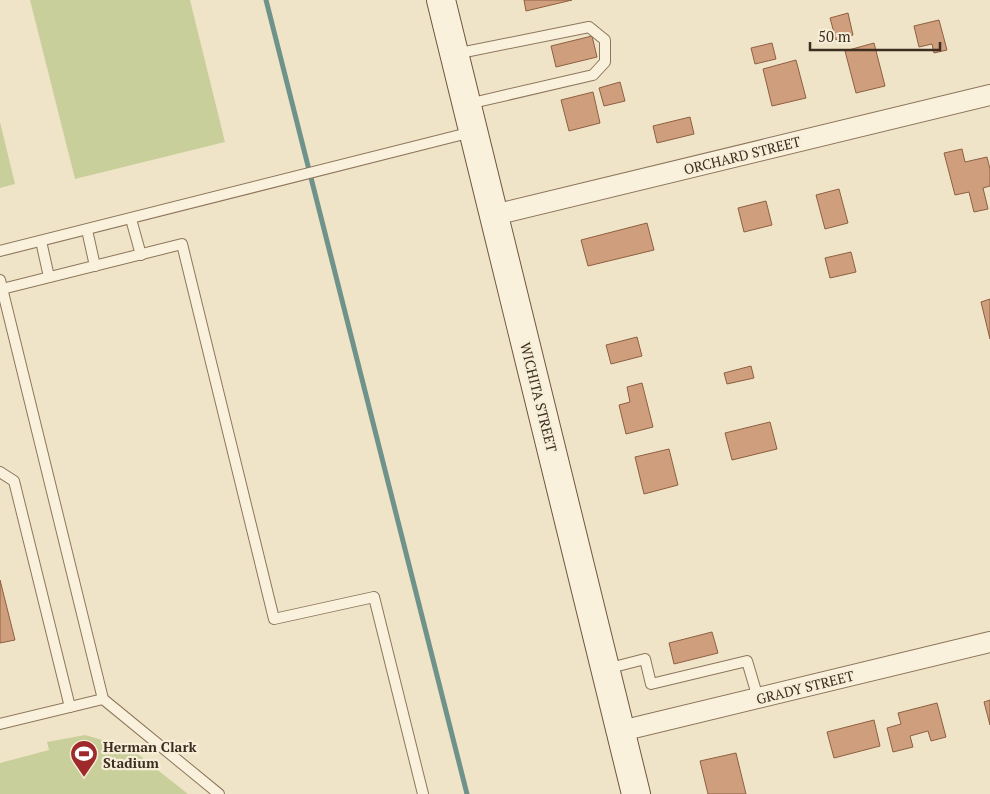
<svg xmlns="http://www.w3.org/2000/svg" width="990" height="794" viewBox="0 0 990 794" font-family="'PT Serif',serif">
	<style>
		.green { fill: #c9cf9b }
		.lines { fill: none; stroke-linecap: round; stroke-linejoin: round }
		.stream { stroke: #6f938a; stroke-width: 5 }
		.building { fill: #cf9f7d; stroke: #8d5f41 }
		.service-casing { stroke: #8d765c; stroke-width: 12 }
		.minor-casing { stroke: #8d765c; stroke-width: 22 }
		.secondary-casing { stroke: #6f573f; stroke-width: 30 }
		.service { stroke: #faf1dc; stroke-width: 10 }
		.minor { stroke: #faf1dc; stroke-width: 20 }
		.secondary { stroke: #faf1dc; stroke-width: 28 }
		.labels { text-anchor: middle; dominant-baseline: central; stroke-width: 4.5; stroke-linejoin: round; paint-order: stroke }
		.street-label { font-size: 14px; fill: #3d2e20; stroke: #f7eed8 }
		.poi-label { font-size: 14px; font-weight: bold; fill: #3d2e20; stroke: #f7eed8; text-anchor: start }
	</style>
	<rect width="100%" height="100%" fill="#f0e4c8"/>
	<g class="green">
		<path d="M30,0H190L225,142L75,179Z"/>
		<path d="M0,122L15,184L0,188Z"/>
		<path d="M85,735L130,748L188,794H0V763L49,750L47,742Z"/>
	</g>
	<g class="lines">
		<path class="stream" d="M266,0L467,794"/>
	</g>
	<g class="building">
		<path d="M524,0H572L526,11Z"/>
		<path d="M848,13L853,35L836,40L830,18Z"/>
		<path d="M939,20L947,50L934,53L932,44L919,47L914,26Z"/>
		<path d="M592,36L597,57L556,67L551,46Z"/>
		<path d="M772,43L776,59L755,64L751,48Z"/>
		<path d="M874,43L885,86L856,93L845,51Z"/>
		<path d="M796,60L806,98L772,106L763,69Z"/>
		<path d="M620,82L625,101L604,106L599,88Z"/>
		<path d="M593,92L600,123L569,131L561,100Z"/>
		<path d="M690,117L694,134L657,143L653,126Z"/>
		<path d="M962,149L965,162L987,157L990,169V186L983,188L988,209L974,212L969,192L955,195L944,153Z"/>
		<path d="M839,189L848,223L825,229L816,195Z"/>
		<path d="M766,201L772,225L744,232L738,208Z"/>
		<path d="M647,223L654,250L588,266L581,240Z"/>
		<path d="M851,252L856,272L830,278L825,258Z"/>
		<path d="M990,299V339L981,302Z"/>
		<path d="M637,337L642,356L611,364L606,345Z"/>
		<path d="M751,366L754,378L727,384L724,373Z"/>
		<path d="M642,383L653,427L626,434L619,405L630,402L627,387Z"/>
		<path d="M770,422L777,449L732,460L725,433Z"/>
		<path d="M669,449L678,485L644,494L635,457Z"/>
		<path d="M0,580L15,640L0,643Z"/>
		<path d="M712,632L718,653L674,664L669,643Z"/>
		<path d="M990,700V725L984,702Z"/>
		<path d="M937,703L946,737L931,741L928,731L910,736L913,747L893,752L887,728L901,724L898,713Z"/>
		<path d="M874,720L880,746L834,758L827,732Z"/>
		<path d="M736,753L746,794H708L700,761Z"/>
	</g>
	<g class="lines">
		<defs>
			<g id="service">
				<path d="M455,54L589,27L605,40V62L593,75L468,104"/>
				<path d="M131,219L141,255"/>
				<path d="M87,230L95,266"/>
				<path d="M41,241L49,277"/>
				<path d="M0,251L472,132"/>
				<path d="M0,280L103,699"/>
				<path d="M2,289L182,244L274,619L374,597L423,794"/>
				<path d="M0,472L14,481L70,707"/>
				<path d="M606,669L645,659L651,684L747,661L758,698"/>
				<path d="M0,724L103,699L219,794"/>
			</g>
			<g id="minor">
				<path d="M494,215L990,95"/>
				<path d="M621,731L990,642"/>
			</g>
			<path id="secondary" d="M441,0L636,794"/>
		</defs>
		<use href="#service" class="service-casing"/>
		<use href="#minor" class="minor-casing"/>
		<use href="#secondary" class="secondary-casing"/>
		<use href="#service" class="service"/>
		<use href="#minor" class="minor"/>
		<use href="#secondary" class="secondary"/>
	</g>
	<defs>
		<symbol id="stadium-pin" viewBox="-11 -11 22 30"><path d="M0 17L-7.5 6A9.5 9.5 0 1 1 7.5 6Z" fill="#9e2a2b" stroke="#f7eed8"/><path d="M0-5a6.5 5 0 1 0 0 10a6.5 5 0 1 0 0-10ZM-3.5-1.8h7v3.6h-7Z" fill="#fff"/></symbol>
	</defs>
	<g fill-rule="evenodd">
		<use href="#stadium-pin" x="68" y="738" width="32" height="43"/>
	</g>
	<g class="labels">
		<g class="street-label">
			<text transform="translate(742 155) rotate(-14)">ORCHARD STREET</text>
			<text transform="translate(539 397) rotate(76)">WICHITA STREET</text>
			<text transform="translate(805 687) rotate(-14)">GRADY STREET</text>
		</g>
		<g class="poi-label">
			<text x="103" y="746">Herman Clark<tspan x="103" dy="16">Stadium</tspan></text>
		</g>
	</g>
	<path d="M810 42v8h130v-8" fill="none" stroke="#3d2e20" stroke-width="2.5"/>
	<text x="818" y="42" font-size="15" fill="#3d2e20" stroke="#f7eed8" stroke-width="4" paint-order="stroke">50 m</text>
</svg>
